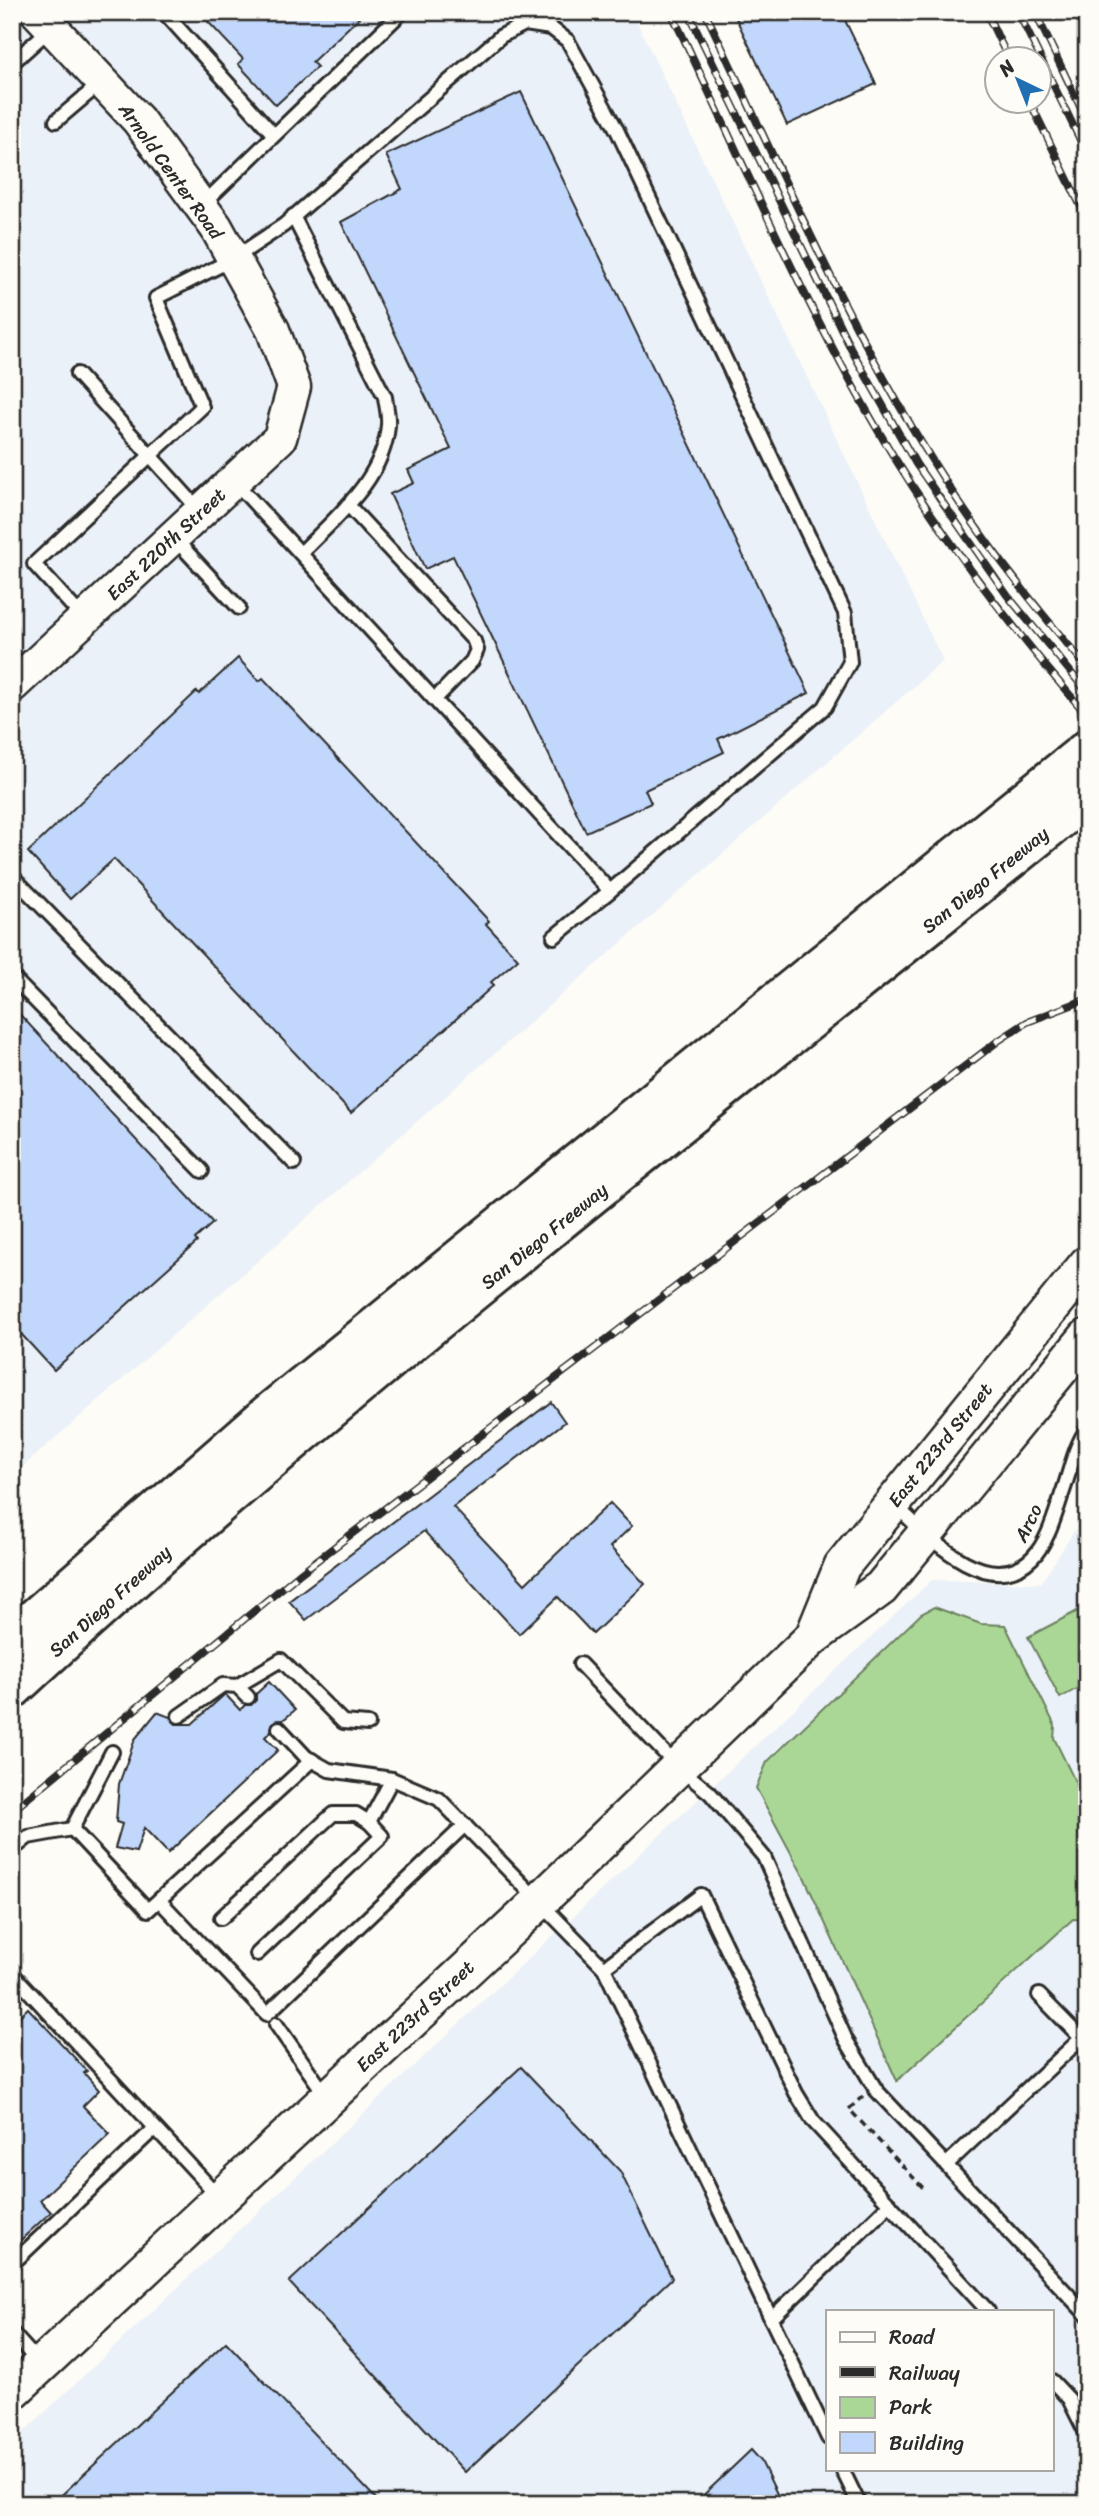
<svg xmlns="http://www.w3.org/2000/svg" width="1099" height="2516" viewBox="0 0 1099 2516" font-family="Sriracha,sans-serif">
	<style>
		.built { fill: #ebf1f8; fill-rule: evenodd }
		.green { fill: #abd796; stroke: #6b8160; stroke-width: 2 }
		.building { fill: #c1d7fb; stroke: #2b2b2b; stroke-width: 2 }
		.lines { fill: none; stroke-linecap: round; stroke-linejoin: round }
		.service-casing { stroke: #2b2b2b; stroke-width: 18 }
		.tertiary-casing { stroke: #2b2b2b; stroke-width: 37 }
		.secondary-casing { stroke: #2b2b2b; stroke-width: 40 }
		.motorway-casing { stroke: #2b2b2b; stroke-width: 44 }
		.path { stroke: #2b2b2b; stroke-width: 3.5; stroke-dasharray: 7 5; stroke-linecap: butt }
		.service { stroke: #fdfcf7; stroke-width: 12 }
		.tertiary { stroke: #fdfcf7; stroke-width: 32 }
		.secondary { stroke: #fdfcf7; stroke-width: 35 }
		.motorway { stroke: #fdfcf7; stroke-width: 38 }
		.rail-casing { stroke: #2b2b2b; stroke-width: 8 }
		.rail { stroke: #fdfcf7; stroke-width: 5; stroke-dasharray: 16; stroke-linecap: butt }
		.labels { text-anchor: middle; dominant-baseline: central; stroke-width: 6; stroke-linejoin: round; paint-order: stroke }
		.street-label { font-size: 19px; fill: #2b2b2b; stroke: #fdfcf7 }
	</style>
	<rect width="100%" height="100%" fill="#fdfcf7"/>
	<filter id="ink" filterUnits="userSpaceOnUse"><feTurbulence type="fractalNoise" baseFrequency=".0143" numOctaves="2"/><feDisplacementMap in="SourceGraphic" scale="14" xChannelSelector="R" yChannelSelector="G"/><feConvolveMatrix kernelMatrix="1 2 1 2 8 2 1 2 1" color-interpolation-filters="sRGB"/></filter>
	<g filter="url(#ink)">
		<g class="built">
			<path d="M12,12H632L943,661L12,1476Z"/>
			<path d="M1087,1511V2504H12V2443L932,1580L1041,1583ZM828,2311H1052V2469H828Z"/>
		</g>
		<g class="green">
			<path d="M1087,1606V1683L1060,1698L1028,1637Z"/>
			<path d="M934,1607L981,1624L1005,1625L1055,1726L1054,1738L1087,1806V1920L1073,1919L897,2081L805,1879L756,1788L767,1762L921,1614Z"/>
		</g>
		<g class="building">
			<path d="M199,12H365L312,62L317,67L276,105L238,64L243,59Z"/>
			<path d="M733,12H841L876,84L787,125Z"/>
			<path d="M521,92L809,693L718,739L724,752L645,790L651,803L586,832L453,556L425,569L390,494L414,483L408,470L451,449L341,222L402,189L386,155Z"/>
			<path d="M238,658L259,681L263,678L276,692L489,921L486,924L518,959L491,982L494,985L351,1113L114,859L70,899L28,852L197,691L199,694Z"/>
			<path d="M12,1006L213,1223L195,1239L197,1242L54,1370L12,1324Z"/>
			<path d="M551,1402L565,1422L453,1507L525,1584L610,1503L632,1526L610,1547L645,1584L593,1634L558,1597L519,1634L424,1531L306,1620L289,1601Z"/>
			<path d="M269,1682L295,1710L283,1720L273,1722L271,1731L265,1737L278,1750L168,1853L144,1828L136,1852L115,1848L122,1824L116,1822L119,1784L135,1739L157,1712L170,1717L176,1724H192L225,1694L240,1710L245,1705H251L256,1700V1694Z"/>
			<path d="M28,2008L87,2071L84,2073L99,2090L83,2106L110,2134L40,2200L51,2212L12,2248V2023Z"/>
			<path d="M521,2067L620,2171L672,2278L465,2472L289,2282Z"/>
			<path d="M226,2342L381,2504H52Z"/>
			<path d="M751,2450L761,2461L782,2504H694Z"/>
		</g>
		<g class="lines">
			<defs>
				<g id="service">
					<path d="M164,12L274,135"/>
					<path d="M12,63L51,28"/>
					<path d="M56,121L102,82"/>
					<path d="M201,206L402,12"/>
					<path d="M293,216L385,397C386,406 389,416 388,425C384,479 336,517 301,553"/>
					<path d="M77,374L200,511"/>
					<path d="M348,505L474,641L477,650L472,661L435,699"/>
					<path d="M173,537L239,608"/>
					<path d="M84,619L34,564L202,407L156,298L233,259L284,225L501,36L525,24L551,28L568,41L617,130L845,613L850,662L825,707L610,891L234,481"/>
					<path d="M12,876L294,1163"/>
					<path d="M554,937L610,891"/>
					<path d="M12,977L202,1171"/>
					<path d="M896,1506C927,1535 988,1601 1032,1558C1048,1542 1055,1515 1062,1494C1070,1473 1074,1447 1087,1429"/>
					<path d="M580,1664L678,1767L710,1793L764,1857L846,2040L876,2090L1087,2315"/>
					<path d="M237,1686L281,1660L343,1722L368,1724"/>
					<path d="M179,1716L223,1685L237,1686L248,1697"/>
					<path d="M279,1728L306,1757L329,1770L392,1779L439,1799L604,1968"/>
					<path d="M112,1752L72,1829L148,1910L312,1760"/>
					<path d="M12,1850L28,1837L72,1829"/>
					<path d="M159,1900L267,2014L465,1825"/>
					<path d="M221,1918L333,1814H356L369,1822L392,1779"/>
					<path d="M257,1954L382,1836L369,1822"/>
					<path d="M12,1973L220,2198"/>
					<path d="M1039,1995L1087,2044"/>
					<path d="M276,2024L327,2097"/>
					<path d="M947,2164L1087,2033"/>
					<path d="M12,2264L154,2129"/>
					<path d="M771,2319L890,2204"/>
					<path d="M12,2333L40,2364"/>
					<path d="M1052,2381L1069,2399L1087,2435"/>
					<path d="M828,2438L604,1968L701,1895L796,2093L813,2121L988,2311"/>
					<path d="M842,2469L859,2504"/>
				</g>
				<path id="tertiary" d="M12,686L280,438L294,387L273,330L216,227L138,120L37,12"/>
				<g id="secondary">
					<path d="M813,1637L842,1566L1087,1264"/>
					<path d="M12,2392L539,1902L813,1637L881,1588L1087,1337"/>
				</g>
				<g id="motorway">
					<path d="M12,1638L268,1414L1087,750"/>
					<path d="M12,1689C354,1373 726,1091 1087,797"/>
				</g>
			</defs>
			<use href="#service" class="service-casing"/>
			<use href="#tertiary" class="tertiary-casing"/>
			<use href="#secondary" class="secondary-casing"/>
			<use href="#motorway" class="motorway-casing"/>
			<path class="path" d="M863,2096L849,2109L926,2191"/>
			<use href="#service" class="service"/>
			<use href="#tertiary" class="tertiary"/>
			<use href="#secondary" class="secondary"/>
			<use href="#motorway" class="motorway"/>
			<defs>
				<g id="rail">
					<path d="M671,12C742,159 809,318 894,457C951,549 1016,633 1087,715"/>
					<path d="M688,12L851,349L916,464L1007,595L1087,692"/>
					<path d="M705,12C782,172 852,338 949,487C990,551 1038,610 1087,667"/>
					<path d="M986,12L1009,60"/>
					<path d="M1018,12L1087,154"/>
					<path d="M1035,12L1087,121"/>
					<path d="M1083,12L1087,15"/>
					<path d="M1030,102L1087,219"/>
					<path d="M12,1811L299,1574L998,1041L1027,1022L1087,999"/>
				</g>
			</defs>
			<use href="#rail" class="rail-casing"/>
			<use href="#rail" class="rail"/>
		</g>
	</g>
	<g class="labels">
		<g class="street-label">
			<text transform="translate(171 171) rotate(54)">Arnold Center Road</text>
			<text transform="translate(166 544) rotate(-43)">East 220th Street</text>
			<text transform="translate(985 880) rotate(-39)">San Diego Freeway</text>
			<text transform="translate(544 1236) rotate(-39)">San Diego Freeway</text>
			<text transform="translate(940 1445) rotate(-51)">East 223rd Street</text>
			<text transform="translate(1028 1523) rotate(-64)">Arco</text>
			<text transform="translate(110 1601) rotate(-42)">San Diego Freeway</text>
			<text transform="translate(415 2016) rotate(-43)">East 223rd Street</text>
		</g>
	</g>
	<rect width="1099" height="2516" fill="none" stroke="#fdfcf7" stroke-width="42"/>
	<rect x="21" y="21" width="1057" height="2474" fill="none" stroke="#2b2b2b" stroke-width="2.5" filter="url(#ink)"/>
	<rect x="826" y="2310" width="228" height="161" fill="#fdfcf7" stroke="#a9a8a5" stroke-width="2"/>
	<rect x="840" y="2332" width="35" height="10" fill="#fdfcf7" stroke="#a9a8a5" stroke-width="2"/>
	<text x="889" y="2344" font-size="21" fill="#2b2b2b">Road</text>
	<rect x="840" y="2367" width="35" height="10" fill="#2b2b2b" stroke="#a9a8a5" stroke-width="2"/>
	<text x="889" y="2380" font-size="21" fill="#2b2b2b">Railway</text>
	<rect x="840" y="2397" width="35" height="21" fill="#abd796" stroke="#a9a8a5" stroke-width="2"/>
	<text x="889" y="2414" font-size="21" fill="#2b2b2b">Park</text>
	<rect x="840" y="2432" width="35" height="21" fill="#c1d7fb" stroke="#a9a8a5" stroke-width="2"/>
	<text x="889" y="2450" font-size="21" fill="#2b2b2b">Building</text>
	<g transform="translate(1018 80) rotate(317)"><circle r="33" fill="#fdfcf7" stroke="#a9a8a5" stroke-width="2"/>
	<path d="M0-5L12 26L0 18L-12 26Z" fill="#1f6fb2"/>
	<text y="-10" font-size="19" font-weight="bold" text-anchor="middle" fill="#2b2b2b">N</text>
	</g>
</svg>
